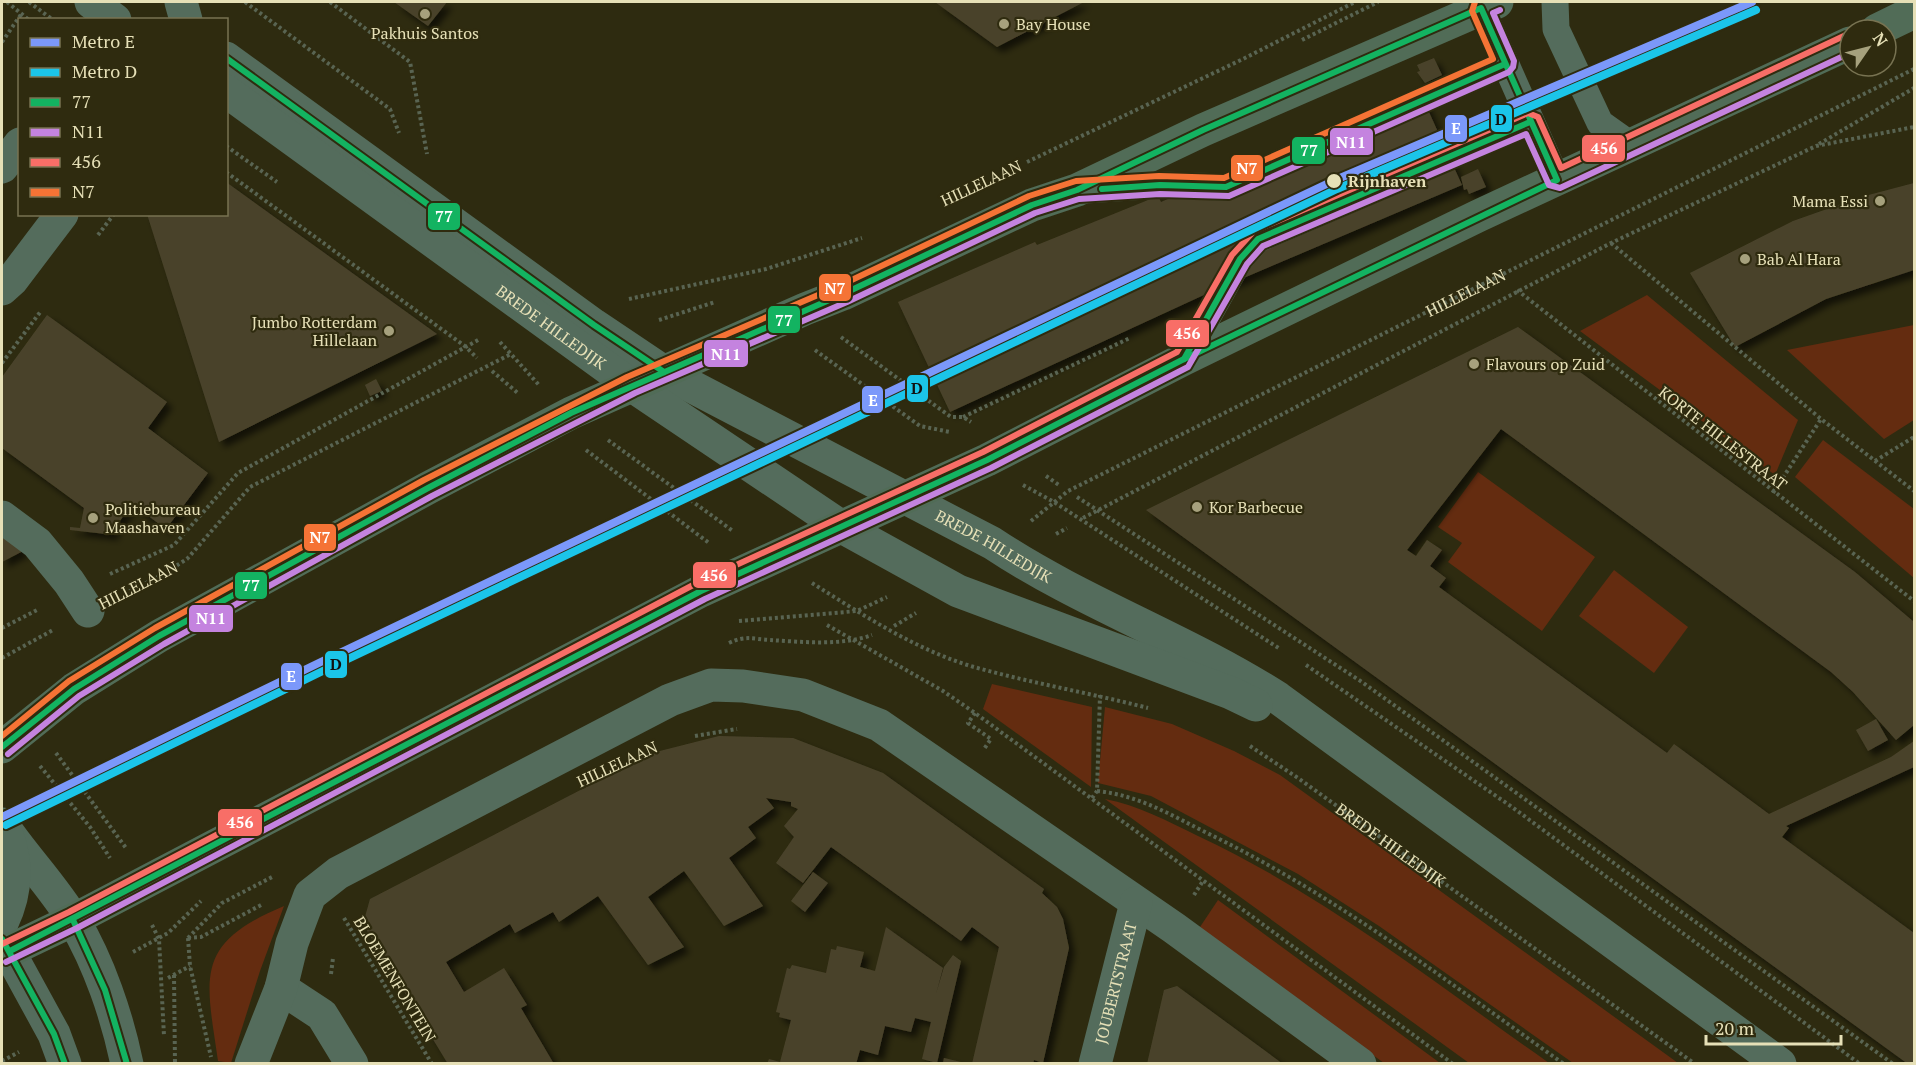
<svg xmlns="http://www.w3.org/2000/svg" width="1916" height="1065" viewBox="0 0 1916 1065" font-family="'PT Serif',serif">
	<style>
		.green { fill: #642c10 }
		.building { fill: #4a432b; filter: url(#shadow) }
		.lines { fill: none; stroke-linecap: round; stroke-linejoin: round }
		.path { stroke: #596452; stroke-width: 4; stroke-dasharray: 3 3; stroke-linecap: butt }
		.service { stroke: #546c5c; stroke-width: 27 }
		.pedestrian { stroke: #546c5c; stroke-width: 33 }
		.minor { stroke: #546c5c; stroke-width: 33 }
		.tertiary { stroke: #546c5c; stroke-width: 33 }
		.secondary { stroke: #516c57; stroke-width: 33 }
		.bus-1-casing { stroke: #2f2b0f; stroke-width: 10 }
		.bus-2-casing { stroke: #2f2b0f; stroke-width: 10 }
		.bus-3-casing { stroke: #2f2b0f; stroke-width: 10 }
		.bus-4-casing { stroke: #2f2b0f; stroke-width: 10 }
		.bus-1 { stroke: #13b361; stroke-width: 6 }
		.bus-2 { stroke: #c483df; stroke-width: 6 }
		.bus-3 { stroke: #f86e67; stroke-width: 6 }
		.bus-4 { stroke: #f57335; stroke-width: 6 }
		.metro-1-casing { stroke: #2f2b0f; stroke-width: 12 }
		.metro-2-casing { stroke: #2f2b0f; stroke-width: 12 }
		.metro-1 { stroke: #7b98fa; stroke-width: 8 }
		.metro-2 { stroke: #1bc5e9; stroke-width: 8 }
		.poi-dot { fill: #a6a17d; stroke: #2f2b0f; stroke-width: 2 }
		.stop-dot { fill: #e6e0b7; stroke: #2f2b0f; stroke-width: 2 }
		.labels { text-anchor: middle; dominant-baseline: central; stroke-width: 4.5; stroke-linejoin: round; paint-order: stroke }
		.poi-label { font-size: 16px; fill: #e6e0b7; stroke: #2f2b0f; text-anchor: start }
		.stop-label { font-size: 16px; font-weight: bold; fill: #e6e0b7; stroke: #2f2b0f; text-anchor: start }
		.street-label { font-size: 16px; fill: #e6e0b7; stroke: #2f2b0f }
		.line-badge { stroke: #2f2b0f; stroke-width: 2 }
		.badge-label { font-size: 16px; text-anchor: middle; font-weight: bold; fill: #fff }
		.pale-badge-label { font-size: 16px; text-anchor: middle; font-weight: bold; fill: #111 }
	</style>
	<defs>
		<filter id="shadow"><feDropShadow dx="5.5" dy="5.5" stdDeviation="3" flood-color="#0009"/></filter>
	</defs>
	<rect width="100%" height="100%" fill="#2e2b10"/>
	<g class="green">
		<path d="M1647,295L1798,420L1775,475L1580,331Z"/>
		<path d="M1914,325V420L1884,439L1787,350Z"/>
		<path d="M1823,440L1914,509V578L1795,477Z"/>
		<path d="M1478,472L1595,557L1542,631L1448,562L1462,543L1438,527Z"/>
		<path d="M1614,570L1688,627L1654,673L1579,616Z"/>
		<path d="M992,684L1092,707L1091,787L983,709Z"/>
		<path d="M1105,707L1172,724L1234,751L1280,775L1678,1063H1573L1379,926L1298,874L1151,796L1098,783Z"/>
		<path d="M1105,799C1138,805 1167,821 1198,836C1324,895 1435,983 1549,1063H1469Z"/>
		<path d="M1218,900L1440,1063H1384L1198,930Z"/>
		<path d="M284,906L260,971L231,1063L218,1061C206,977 193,944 284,906Z"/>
	</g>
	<g class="building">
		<path d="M394,2H447L428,26Z"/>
		<path d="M935,2H1084L997,47Z"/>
		<path d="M1434,58L1442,75L1425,83L1417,72L1420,71L1417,65Z"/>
		<path d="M1419,90L1462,185L1206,294L950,412L898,302L1035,242L1037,245L1158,196L1161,202Z"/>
		<path d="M1478,169L1486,187L1469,194L1467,189L1464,190L1461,177Z"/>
		<path d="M226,182L437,334L219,442L147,214H226Z"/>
		<path d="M1914,183V270L1826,299L1735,347L1690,273L1793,221L1861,197Z"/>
		<path d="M47,315L167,402L148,428L208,473L166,529L132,504L112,532L115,535L70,530V527L80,528L84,508L2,448V377Z"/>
		<path d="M1518,327L1855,572L1914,622V725L1896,740L1853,692L1831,672L1501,429L1407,550L1416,556L1427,540L1442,550L1430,566L1446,578L1439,587L1667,753L1674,744L1769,814L1891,757L1914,741V767L1786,826L1789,828L1782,837L1914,933V1064H1908L1146,510Z"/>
		<path d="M376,379L382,391L370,396L365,385Z"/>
		<path d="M2,532L25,550L2,562Z"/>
		<path d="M1876,719L1888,740L1868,751L1856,730Z"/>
		<path d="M719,736L793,738L883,773L1044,889L1042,893L1057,907L1063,919L1069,948L1043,1063L1034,1060L1033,1064H972L999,947L972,927L961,941L831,847L803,883L776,863L794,837L784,826L798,809L791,806V802L766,798L774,808L748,827L756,838L729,858L763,906L724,926L684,871L648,897L684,947L648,965L598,896L559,922L553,912L515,933L510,924L446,962L464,992L504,968L527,1005L521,1008L554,1064H448L363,924L370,899L652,753Z"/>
		<path d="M813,872L828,883L805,912L791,901Z"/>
		<path d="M886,927L943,968L936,994L944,967L953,955L961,961L937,1063L922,1059L931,1022L915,1018L911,1032L885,1026L878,1055L860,1050L856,1064H767L769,1059L780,1062L791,1020L779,1017L780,1013L776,1012L787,968L790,969L792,965L826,973L831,949L836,950L837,946L864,952L860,967L875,971Z"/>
		<path d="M1177,986L1283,1064H1147L1164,990Z"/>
		<path d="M944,1058L965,1063V1064L943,1063Z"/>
	</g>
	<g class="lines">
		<g class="path">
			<path d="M7,2L29,20"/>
			<path d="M29,2L53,20"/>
			<path d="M245,2L390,109L399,133"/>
			<path d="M330,2L410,62L427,154"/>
			<path d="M1302,40L1378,2"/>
			<path d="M2,42L22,13"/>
			<path d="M1819,144L1914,88"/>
			<path d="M226,146L277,182"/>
			<path d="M1027,162L1243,59L1355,2"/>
			<path d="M226,172L466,347L477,358"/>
			<path d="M98,235L114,214"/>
			<path d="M1611,243L1821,419L1914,491"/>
			<path d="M1517,290L1914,601"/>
			<path d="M629,299L766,269L862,238"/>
			<path d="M659,320L715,302"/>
			<path d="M841,337L951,417H963L971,422"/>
			<path d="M500,342L539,385"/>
			<path d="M815,350L920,426L950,432"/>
			<path d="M2,363L41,311"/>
			<path d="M492,371L519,394"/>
			<path d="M963,417L1130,338"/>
			<path d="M608,440L733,531"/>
			<path d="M586,450L709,543"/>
			<path d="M1875,461L1914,437"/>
			<path d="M1046,476L1059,485"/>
			<path d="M1023,485L1054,502L1280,649"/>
			<path d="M1773,493L1821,419"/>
			<path d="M1077,497L1362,682L1893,1064"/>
			<path d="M1083,518L1611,243L1816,146L1914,127"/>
			<path id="s1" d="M1031,521L1068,491L1914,69"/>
			<path d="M1056,534L1067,528"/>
			<path d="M110,574L174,545L238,473L480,339"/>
			<path d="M812,583C863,615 916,650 974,667C1031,683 1090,693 1148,708"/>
			<path d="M124,594L160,576L187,559L250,487L511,354"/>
			<path d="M739,621L857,611L887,597"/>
			<path d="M827,625L943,691L975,713L1453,1064"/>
			<path d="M894,626L916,613"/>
			<path d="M2,628L39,609"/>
			<path d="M729,643C746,635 752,639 770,640C802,642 842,646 872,635"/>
			<path d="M2,658L53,630"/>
			<path d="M1306,665L1512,807L1860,1064"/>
			<path d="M975,713L968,723L991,739L984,749"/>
			<path d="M695,736L737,729"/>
			<path id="s2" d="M1250,746L1298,778L1695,1064"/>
			<path d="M56,753L126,848"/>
			<path d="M40,766L90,827L110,858"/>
			<path d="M1097,791C1138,795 1171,815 1207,833C1335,895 1448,982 1564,1064"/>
			<path d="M1092,798L1097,791L1100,695"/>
			<path d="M1194,895L1203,881"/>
			<path d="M344,918L432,1064"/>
			<path d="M152,925L159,939L164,1036"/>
			<path d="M188,938L222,903L274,876"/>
			<path d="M188,938L190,966L211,1057"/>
			<path d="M188,938L201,937L263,904"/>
			<path d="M133,952L168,933L201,901"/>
			<path d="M331,974L333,958"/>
			<path d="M174,975L175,1064"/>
			<path d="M168,978L190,966"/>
			<path d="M2,1061L19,1052"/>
		</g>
		<g class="service">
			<path d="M1555,2L1556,29L1600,123L1631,145"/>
			<path d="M1481,8L1557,180"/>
			<path d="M1085,190L1160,185L1226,187L1505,64"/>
			<path d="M1184,359L1240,259L1258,239L1530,122"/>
		</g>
		<path class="pedestrian" d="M2,517L37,543L69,582L88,611"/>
		<g class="minor">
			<path d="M2,167L20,144"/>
			<path d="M2,289L12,280L62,214"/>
			<path d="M2,824C24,857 53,886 74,921C99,963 117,1016 127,1064"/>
			<path d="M2,923C16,894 18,865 7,835"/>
			<path d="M2,939L54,1034L65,1064"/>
			<path d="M281,988L322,1015L352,1064"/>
			<path d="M251,1064L281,988L292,943L310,895L338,873L670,700L711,685L743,686L803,695L879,725L1174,928L1360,1064"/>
			<path id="s3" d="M1095,1064L1136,903"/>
		</g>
		<g class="tertiary">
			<path d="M91,2L115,20"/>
			<path d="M181,2L186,20"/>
			<path id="s4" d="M226,58L594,325L664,372L992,543C1082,603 1186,639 1278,698L1780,1064"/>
			<path id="s5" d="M226,91L631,385L842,527L958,591L1231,693L1256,705"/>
		</g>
		<g class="secondary">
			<path d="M1877,30L1914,12"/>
			<path d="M2,747L74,689L159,636L428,488L571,413L805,309L843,294L1032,205L1077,190L1203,130L1497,2"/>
			<path d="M2,954L73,920L701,591L987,460L1184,359L1478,216L1850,43"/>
		</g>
		<defs>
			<g id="bus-1">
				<path d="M226,58L594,325L664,372"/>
				<path d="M1102,189L1160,185L1226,187L1505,64"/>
				<path d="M1184,359L1240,259L1258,239L1530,122"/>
				<path d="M2,747L74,689L159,636L428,488L571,413L843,294L1032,205L1077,190L1203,130L1481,8L1557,180L1184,359L987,460L701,591L10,951"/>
				<path d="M73,920L105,990L127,1064"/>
				<path d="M2,939L54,1034L65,1064"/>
			</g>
			<g id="bus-2">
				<path d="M8,754L79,696L164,644L432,496L635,393L847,302L1035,213L1079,199L1160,194L1229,196L1509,72L1513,67L1514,61L1493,13L1500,10"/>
				<path d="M6,962L77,928L705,599L991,468L1188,367L1247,264L1263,246L1526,134L1549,185L1560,188L1850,53"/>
			</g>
			<path id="bus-3" d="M2,944L69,912L697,583L983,452L1177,352L1232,255L1254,231L1528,113L1538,117L1561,168L1846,35"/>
			<path id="bus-4" d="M2,736L69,681L155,628L424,480L627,377L839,286L1029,196L1076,181L1159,176L1224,178L1493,59L1472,11L1475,2"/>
		</defs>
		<use href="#bus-1" class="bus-1-casing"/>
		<use href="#bus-2" class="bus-2-casing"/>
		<use href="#bus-3" class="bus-3-casing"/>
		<use href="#bus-4" class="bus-4-casing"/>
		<use href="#bus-1" class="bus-1"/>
		<use href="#bus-2" class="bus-2"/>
		<use href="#bus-3" class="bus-3"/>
		<use href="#bus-4" class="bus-4"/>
		<defs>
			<path id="metro-1" d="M2,817L327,659L1333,181L1752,2"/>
			<path id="metro-2" d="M6,825L331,667L1337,189L1756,10"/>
		</defs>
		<use href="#metro-1" class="metro-1-casing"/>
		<use href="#metro-2" class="metro-2-casing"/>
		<use href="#metro-1" class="metro-1"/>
		<use href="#metro-2" class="metro-2"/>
	</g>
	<g class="poi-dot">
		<circle cx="425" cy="14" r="6"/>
		<circle cx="1004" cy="24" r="6"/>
		<circle cx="1880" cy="201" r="6"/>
		<circle cx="1745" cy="259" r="6"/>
		<circle cx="389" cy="331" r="6"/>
		<circle cx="1474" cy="364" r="6"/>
		<circle cx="1197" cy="507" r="6"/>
		<circle cx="93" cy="518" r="6"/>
	</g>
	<circle class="stop-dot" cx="1334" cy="181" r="8"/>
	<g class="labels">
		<g class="poi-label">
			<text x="1016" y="24">Bay House</text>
			<text x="425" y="33" text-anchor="middle">Pakhuis Santos</text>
			<text x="1868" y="201" text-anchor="end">Mama Essi</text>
			<text x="1757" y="259">Bab Al Hara</text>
			<text x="377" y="322" text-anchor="end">Jumbo Rotterdam<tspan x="377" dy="18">Hillelaan</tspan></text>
			<text x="1486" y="364">Flavours op Zuid</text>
			<text x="1209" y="507">Kor Barbecue</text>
			<text x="105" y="509">Politiebureau<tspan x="105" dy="18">Maashaven</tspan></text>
		</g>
		<g class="stop-label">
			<text x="1348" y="181">Rijnhaven</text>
		</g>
		<g class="street-label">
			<text transform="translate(981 183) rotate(-25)">HILLELAAN</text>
			<text stroke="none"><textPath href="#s1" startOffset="492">HILLELAAN</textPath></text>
			<text stroke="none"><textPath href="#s5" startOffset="402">BREDE HILLEDIJK</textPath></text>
			<text transform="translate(1723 438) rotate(38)">KORTE HILLESTRAAT</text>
			<text stroke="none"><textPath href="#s4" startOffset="912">BREDE HILLEDIJK</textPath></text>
			<text transform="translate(138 585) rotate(-27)">HILLELAAN</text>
			<text transform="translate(617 764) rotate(-25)">HILLELAAN</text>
			<text stroke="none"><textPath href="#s2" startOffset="172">BREDE HILLEDIJK</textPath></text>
			<text transform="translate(395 979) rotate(59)">BLOEMENFONTEIN</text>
			<text stroke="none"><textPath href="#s3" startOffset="84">JOUBERTSTRAAT</textPath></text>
		</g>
	</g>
	<g class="line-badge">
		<rect x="1490" y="104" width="23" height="29" rx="6" fill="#1bc5e9"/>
		<rect x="1444" y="114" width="24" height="29" rx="6" fill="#7b98fa"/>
		<rect x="1329" y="127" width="45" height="29" rx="6" fill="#c483df"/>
		<rect x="1581" y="134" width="45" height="29" rx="6" fill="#f86e67"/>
		<rect x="1291" y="136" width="35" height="29" rx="6" fill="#13b361"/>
		<rect x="1230" y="154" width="34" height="28" rx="6" fill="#f57335"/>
		<rect x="427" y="202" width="34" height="29" rx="6" fill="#13b361"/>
		<rect x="818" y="273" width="34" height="29" rx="6" fill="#f57335"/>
		<rect x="767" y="305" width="34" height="29" rx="6" fill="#13b361"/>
		<rect x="1165" y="319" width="45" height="29" rx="6" fill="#f86e67"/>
		<rect x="703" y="339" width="46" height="29" rx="6" fill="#c483df"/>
		<rect x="906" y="374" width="23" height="29" rx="6" fill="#1bc5e9"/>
		<rect x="861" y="385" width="23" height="29" rx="6" fill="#7b98fa"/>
		<rect x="303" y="523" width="34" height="29" rx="6" fill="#f57335"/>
		<rect x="692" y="561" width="45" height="28" rx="6" fill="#f86e67"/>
		<rect x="234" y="571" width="34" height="29" rx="6" fill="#13b361"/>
		<rect x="188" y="604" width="46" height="29" rx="6" fill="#c483df"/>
		<rect x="324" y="650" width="24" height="29" rx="6" fill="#1bc5e9"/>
		<rect x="280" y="662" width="23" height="29" rx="6" fill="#7b98fa"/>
		<rect x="217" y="808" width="46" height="29" rx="6" fill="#f86e67"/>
	</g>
	<g class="badge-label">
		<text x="1456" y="134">E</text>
		<text x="1351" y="148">N11</text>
		<text x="1604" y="154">456</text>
		<text x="1309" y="156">77</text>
		<text x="1247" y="174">N7</text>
		<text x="444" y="222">77</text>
		<text x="835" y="294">N7</text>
		<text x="784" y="326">77</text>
		<text x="1187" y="339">456</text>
		<text x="726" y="360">N11</text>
		<text x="873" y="406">E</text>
		<text x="320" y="543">N7</text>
		<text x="714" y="581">456</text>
		<text x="251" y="591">77</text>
		<text x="211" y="624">N11</text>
		<text x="291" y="682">E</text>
		<text x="240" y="828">456</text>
	</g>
	<g class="pale-badge-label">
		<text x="1501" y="125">D</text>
		<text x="917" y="394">D</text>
		<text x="336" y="670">D</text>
	</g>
	<rect width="1916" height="1065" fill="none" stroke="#e6e0b7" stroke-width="6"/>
	<rect x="18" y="18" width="210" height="198" fill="#2f2b0f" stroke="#787352" stroke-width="1.5"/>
	<rect x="30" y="38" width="30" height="9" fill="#7b98fa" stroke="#787352" stroke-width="1.5"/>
	<text x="72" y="48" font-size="18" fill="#e6e0b7">Metro E</text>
	<rect x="30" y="68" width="30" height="9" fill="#1bc5e9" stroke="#787352" stroke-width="1.5"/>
	<text x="72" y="78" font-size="18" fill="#e6e0b7">Metro D</text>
	<rect x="30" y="98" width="30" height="9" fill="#13b361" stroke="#787352" stroke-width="1.5"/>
	<text x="72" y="108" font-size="18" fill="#e6e0b7">77</text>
	<rect x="30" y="128" width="30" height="9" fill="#c483df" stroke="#787352" stroke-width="1.5"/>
	<text x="72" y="138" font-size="18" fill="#e6e0b7">N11</text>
	<rect x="30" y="158" width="30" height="9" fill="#f86e67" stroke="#787352" stroke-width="1.5"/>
	<text x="72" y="168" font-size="18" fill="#e6e0b7">456</text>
	<rect x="30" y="188" width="30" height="9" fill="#f57335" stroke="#787352" stroke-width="1.5"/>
	<text x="72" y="198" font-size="18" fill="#e6e0b7">N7</text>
	<g transform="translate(1868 48) rotate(55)"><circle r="28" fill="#2f2b0f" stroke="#787352" stroke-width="1.5"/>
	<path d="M0-4.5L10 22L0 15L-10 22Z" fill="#a6a17d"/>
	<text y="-9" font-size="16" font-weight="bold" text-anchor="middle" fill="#e6e0b7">N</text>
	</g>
	<path d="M1706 1035v9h135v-9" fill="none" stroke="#e6e0b7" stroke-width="3"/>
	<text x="1715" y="1035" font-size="18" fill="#e6e0b7" stroke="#2f2b0f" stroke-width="4.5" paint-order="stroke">20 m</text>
</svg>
